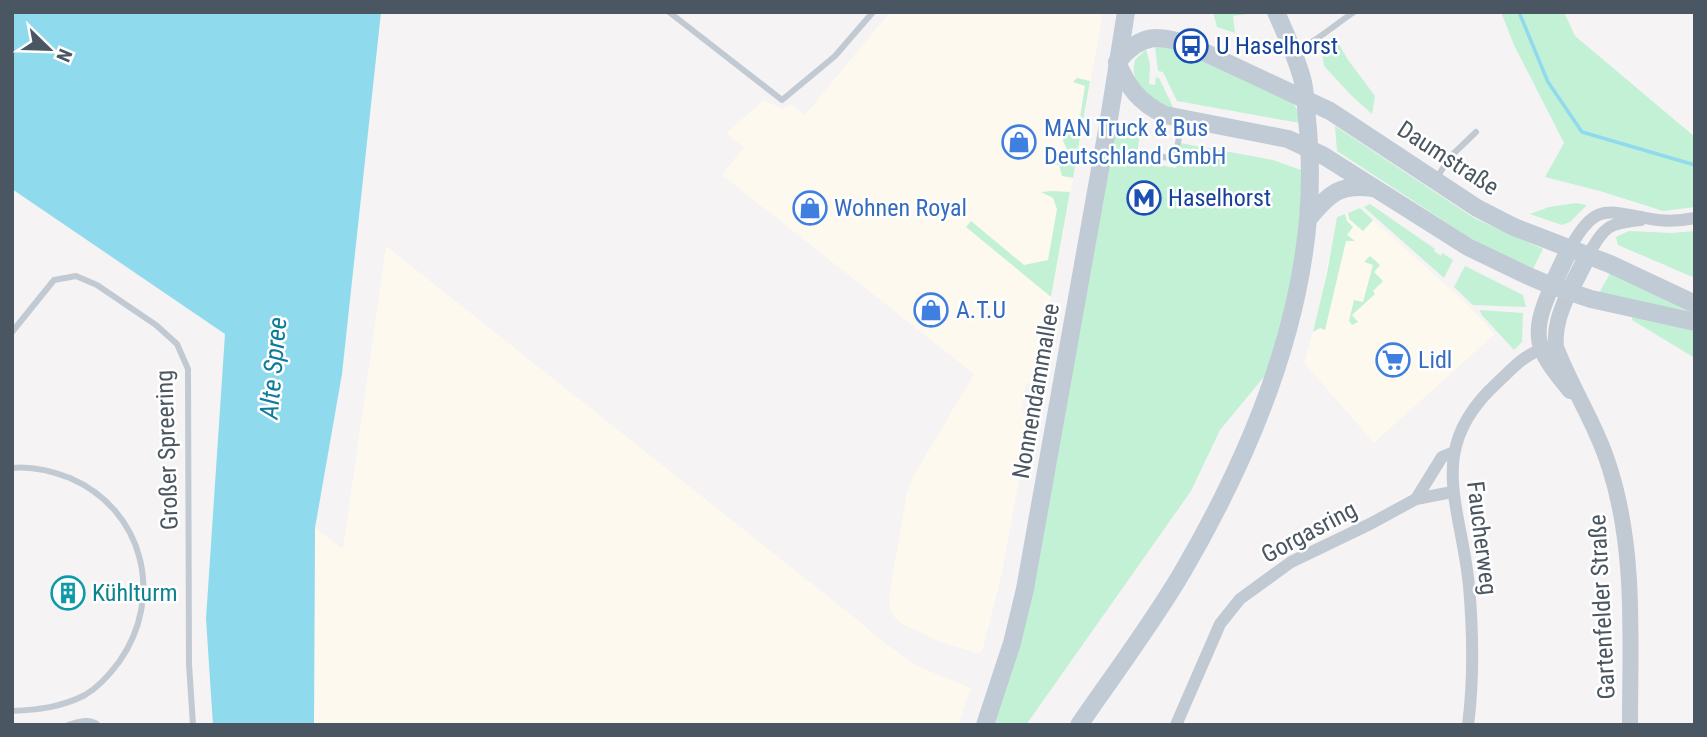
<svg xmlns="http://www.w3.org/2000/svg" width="1707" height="737" viewBox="0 0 1707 737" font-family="'Roboto Condensed',sans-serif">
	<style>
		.commercial { fill: #fdf9ef }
		.green { fill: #c3f1d5 }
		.water { fill: #90daee }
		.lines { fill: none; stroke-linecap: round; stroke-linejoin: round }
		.stream { stroke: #90daee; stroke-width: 3.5 }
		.service { stroke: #c1cad2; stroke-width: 6 }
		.minor { stroke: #c1cad2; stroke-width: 12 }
		.tertiary { stroke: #c1cad2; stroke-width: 16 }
		.secondary { stroke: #c1cbd6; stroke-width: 18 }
		.labels { text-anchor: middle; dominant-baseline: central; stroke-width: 5; stroke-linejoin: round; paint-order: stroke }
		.transit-label { font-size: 24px; fill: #164399; stroke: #fff; text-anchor: start }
		.shop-label { font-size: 24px; fill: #366cbe; stroke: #fff; text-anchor: start }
		.street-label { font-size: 24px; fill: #4a5661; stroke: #fff }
		.culture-label { font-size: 24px; fill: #0d838f; stroke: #fff; text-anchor: start }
		.water-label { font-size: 26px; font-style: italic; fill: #0c7c9b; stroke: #fff }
	</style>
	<rect width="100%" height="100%" fill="#f5f3f3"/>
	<g class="commercial">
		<path d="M890,12H1103L1036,385L1026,383L1021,410L1030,418L1002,573L982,652L977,653L943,643L904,625L895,618L890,609L889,596L907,493L912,478L974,374L722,175L744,147L726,133L764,100L783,109L791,104L805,115Z"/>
		<path d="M1360,208L1464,301L1495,334L1374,443L1304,363L1318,313L1337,217Z"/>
		<path d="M386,246L864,625L875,636L917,666L971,688L958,725H314L315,528L343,549Z"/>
	</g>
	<g class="green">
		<path d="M1213,12H1262L1233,16L1235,33L1217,27Z"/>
		<path d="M1501,12H1564L1575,36L1695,137V207L1663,211L1600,191L1545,177L1564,143L1514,45Z"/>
		<path d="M1333,34L1348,60L1375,96L1372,114L1351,95L1324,66L1322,49Z"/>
		<path d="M1155,46L1175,47L1292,101L1299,113L1300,123L1177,101L1163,72L1158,71Z"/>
		<path d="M1146,49L1150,65L1149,84L1155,85L1156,77L1159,78L1174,109C1152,102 1128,86 1135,60Z"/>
		<path d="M1077,78L1090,81L1073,178L1062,176L1059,165L1045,163L1049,158L1060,159L1066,155L1067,149L1063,141L1065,128L1078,130L1085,86L1073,82Z"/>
		<path d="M1115,124L1140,133L1136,161L1176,168L1180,143L1273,160L1304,171L1293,281L1268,372L1220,430L1191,491L1026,725H991Z"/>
		<path d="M1335,126L1474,218L1543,249L1533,269L1470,238L1337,151Z"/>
		<path d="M1052,191L1070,192L1051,297L966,227L971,221L1024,265L1048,260L1057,209L1053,198L1041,192Z"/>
		<path d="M1576,203L1587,205L1570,222L1562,225L1530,214L1549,207Z"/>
		<path d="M1370,204L1435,249L1434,251L1441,256L1442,253L1453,260L1444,278L1364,207Z"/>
		<path d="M1360,208L1373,220L1363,231L1349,219L1348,213Z"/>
		<path d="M1345,214L1347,221L1353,227L1347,235L1355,241H1346L1325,330L1320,328L1313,332L1327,273L1337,217Z"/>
		<path d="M1629,231L1672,233L1695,231V278L1618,245L1616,237Z"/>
		<path d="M1370,256L1380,265L1374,272L1383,281L1373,291L1375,294L1352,315L1358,322L1352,325L1349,321L1354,300L1363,302L1373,265L1364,262Z"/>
		<path d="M1465,266L1523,295L1526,307L1473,305L1454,287Z"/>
		<path d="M1611,272L1695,309V315L1599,293Z"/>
		<path d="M1480,310L1523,313L1522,342L1514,350L1481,314Z"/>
		<path d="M1633,313L1695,328V358L1632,320Z"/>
	</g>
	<path class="water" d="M12,12H381L342,374L315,528L314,725H213L206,619L225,334L12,189Z"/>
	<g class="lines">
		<path class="stream" d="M1519,12L1548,82L1582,132L1695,165"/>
		<g class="service">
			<path d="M669,12L782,100L835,56L873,12"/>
			<path d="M1294,50C1317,42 1334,25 1354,12"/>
			<path d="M1140,153L1175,159L1182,121"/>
			<path d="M1436,179L1450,157L1476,132"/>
			<path d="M12,332L54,280L76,276L97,285L156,325L177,344L188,369L189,664L193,725"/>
			<path d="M12,468C32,466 52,471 70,478C144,510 165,597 119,662C110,674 99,687 85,695C62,707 38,710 12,711"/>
			<path d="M68,725C77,722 90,718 98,725"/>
		</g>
		<g class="minor">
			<path d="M1570,248C1596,202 1606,211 1651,219C1666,222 1680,221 1695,218"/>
			<path d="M1588,255C1605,227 1607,223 1641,220"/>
			<path d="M1416,499L1442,457L1454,452"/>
			<path d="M1176,725L1220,624L1240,599L1291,562L1370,524L1416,499L1452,492"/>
			<path d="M1468,725C1474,679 1473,632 1469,586C1461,503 1424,449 1498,382C1511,370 1523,356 1540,350"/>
		</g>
		<g class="tertiary">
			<path d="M1552,286C1529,337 1536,350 1570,391"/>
			<path d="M1569,292C1561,310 1554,327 1556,347C1572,389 1597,426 1610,469C1636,551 1630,640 1630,725"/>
		</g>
		<g class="secondary">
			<path d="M1118,61C1141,33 1159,34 1191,46L1330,111L1477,208L1514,227L1610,264L1695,304"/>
			<path d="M1117,62C1128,88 1140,103 1165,115L1288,139L1324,156L1468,247L1526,275L1552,286L1591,299L1695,322"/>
			<path d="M1309,218C1329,194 1340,183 1373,188"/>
			<path d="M1552,286L1570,248"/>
			<path d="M1569,292L1588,255"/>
			<path d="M985,725L1012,643L1025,589L1109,119L1126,12"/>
			<path d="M1079,725C1114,674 1152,624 1183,571C1260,439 1322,284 1308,129C1306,113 1306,97 1303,82C1297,58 1286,35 1276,12"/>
		</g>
	</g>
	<defs>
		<symbol id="bus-ring" viewBox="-11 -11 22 22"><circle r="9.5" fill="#fff" stroke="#1a4fb4" stroke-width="1.5"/><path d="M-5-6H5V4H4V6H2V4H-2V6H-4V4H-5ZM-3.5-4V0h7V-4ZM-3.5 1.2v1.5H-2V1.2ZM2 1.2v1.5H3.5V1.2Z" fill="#1a4fb4"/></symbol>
		<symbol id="shop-ring" viewBox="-11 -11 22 22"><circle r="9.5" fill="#fff" stroke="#3f7fe0" stroke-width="1.5"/><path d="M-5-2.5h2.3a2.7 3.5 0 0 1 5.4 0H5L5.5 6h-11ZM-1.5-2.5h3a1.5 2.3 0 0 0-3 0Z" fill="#3f7fe0"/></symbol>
		<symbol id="metro-ring" viewBox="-11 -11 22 22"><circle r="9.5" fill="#fff" stroke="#1a4fb4" stroke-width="1.5"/><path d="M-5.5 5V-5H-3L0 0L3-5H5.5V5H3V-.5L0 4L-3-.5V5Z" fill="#1a4fb4"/></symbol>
		<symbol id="supermarket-ring" viewBox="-11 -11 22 22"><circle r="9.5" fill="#fff" stroke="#3f7fe0" stroke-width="1.5"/><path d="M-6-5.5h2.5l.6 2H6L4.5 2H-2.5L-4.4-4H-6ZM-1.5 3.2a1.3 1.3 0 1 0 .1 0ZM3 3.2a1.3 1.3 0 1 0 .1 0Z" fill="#3f7fe0"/></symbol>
		<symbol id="building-ring" viewBox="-11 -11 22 22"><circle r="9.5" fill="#fff" stroke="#0f9aa8" stroke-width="1.5"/><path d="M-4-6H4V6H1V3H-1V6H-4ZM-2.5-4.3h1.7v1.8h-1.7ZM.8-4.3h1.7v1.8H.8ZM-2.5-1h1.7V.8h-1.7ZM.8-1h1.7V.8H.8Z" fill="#0f9aa8"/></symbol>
	</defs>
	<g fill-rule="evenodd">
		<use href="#bus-ring" x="1172" y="27" width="38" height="38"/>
		<use href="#shop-ring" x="1000" y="123" width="38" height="38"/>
		<use href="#metro-ring" x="1125" y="179" width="38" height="38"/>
		<use href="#shop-ring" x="791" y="189" width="38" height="38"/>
		<use href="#shop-ring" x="912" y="291" width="38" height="38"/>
		<use href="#supermarket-ring" x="1374" y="341" width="38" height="38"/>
		<use href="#building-ring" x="49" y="574" width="38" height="38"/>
	</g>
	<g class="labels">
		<g class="transit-label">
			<text x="1216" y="46">U Haselhorst</text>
			<text x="1168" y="198">Haselhorst</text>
		</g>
		<g class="shop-label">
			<text x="1044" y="128">MAN Truck &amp; Bus<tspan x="1044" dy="28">Deutschland GmbH</tspan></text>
			<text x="834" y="208">Wohnen Royal</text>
			<text x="956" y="310">A.T.U</text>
			<text x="1418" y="360">Lidl</text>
		</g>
		<g class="street-label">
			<text transform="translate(1448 158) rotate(33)">Daumstraße</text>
			<text transform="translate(1036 391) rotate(-80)">Nonnendammallee</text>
			<text transform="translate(167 450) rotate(-92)">Großer Spreering</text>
			<text transform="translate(1309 532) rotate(-28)">Gorgasring</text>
			<text transform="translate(1482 538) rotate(83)">Faucherweg</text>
			<text transform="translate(1602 607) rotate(-93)">Gartenfelder Straße</text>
		</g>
		<g class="culture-label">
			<text x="92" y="593">Kühlturm</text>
		</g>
		<g class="water-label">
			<text transform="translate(273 368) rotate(-85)">Alte Spree</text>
		</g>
	</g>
	<rect width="1707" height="737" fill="none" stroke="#4a5661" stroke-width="28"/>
	<g transform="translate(49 49) rotate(113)" stroke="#ffffff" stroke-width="5" paint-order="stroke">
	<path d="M0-5L12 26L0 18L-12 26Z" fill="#4a5661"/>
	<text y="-10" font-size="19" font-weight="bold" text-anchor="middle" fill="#4a5661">N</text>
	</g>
</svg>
